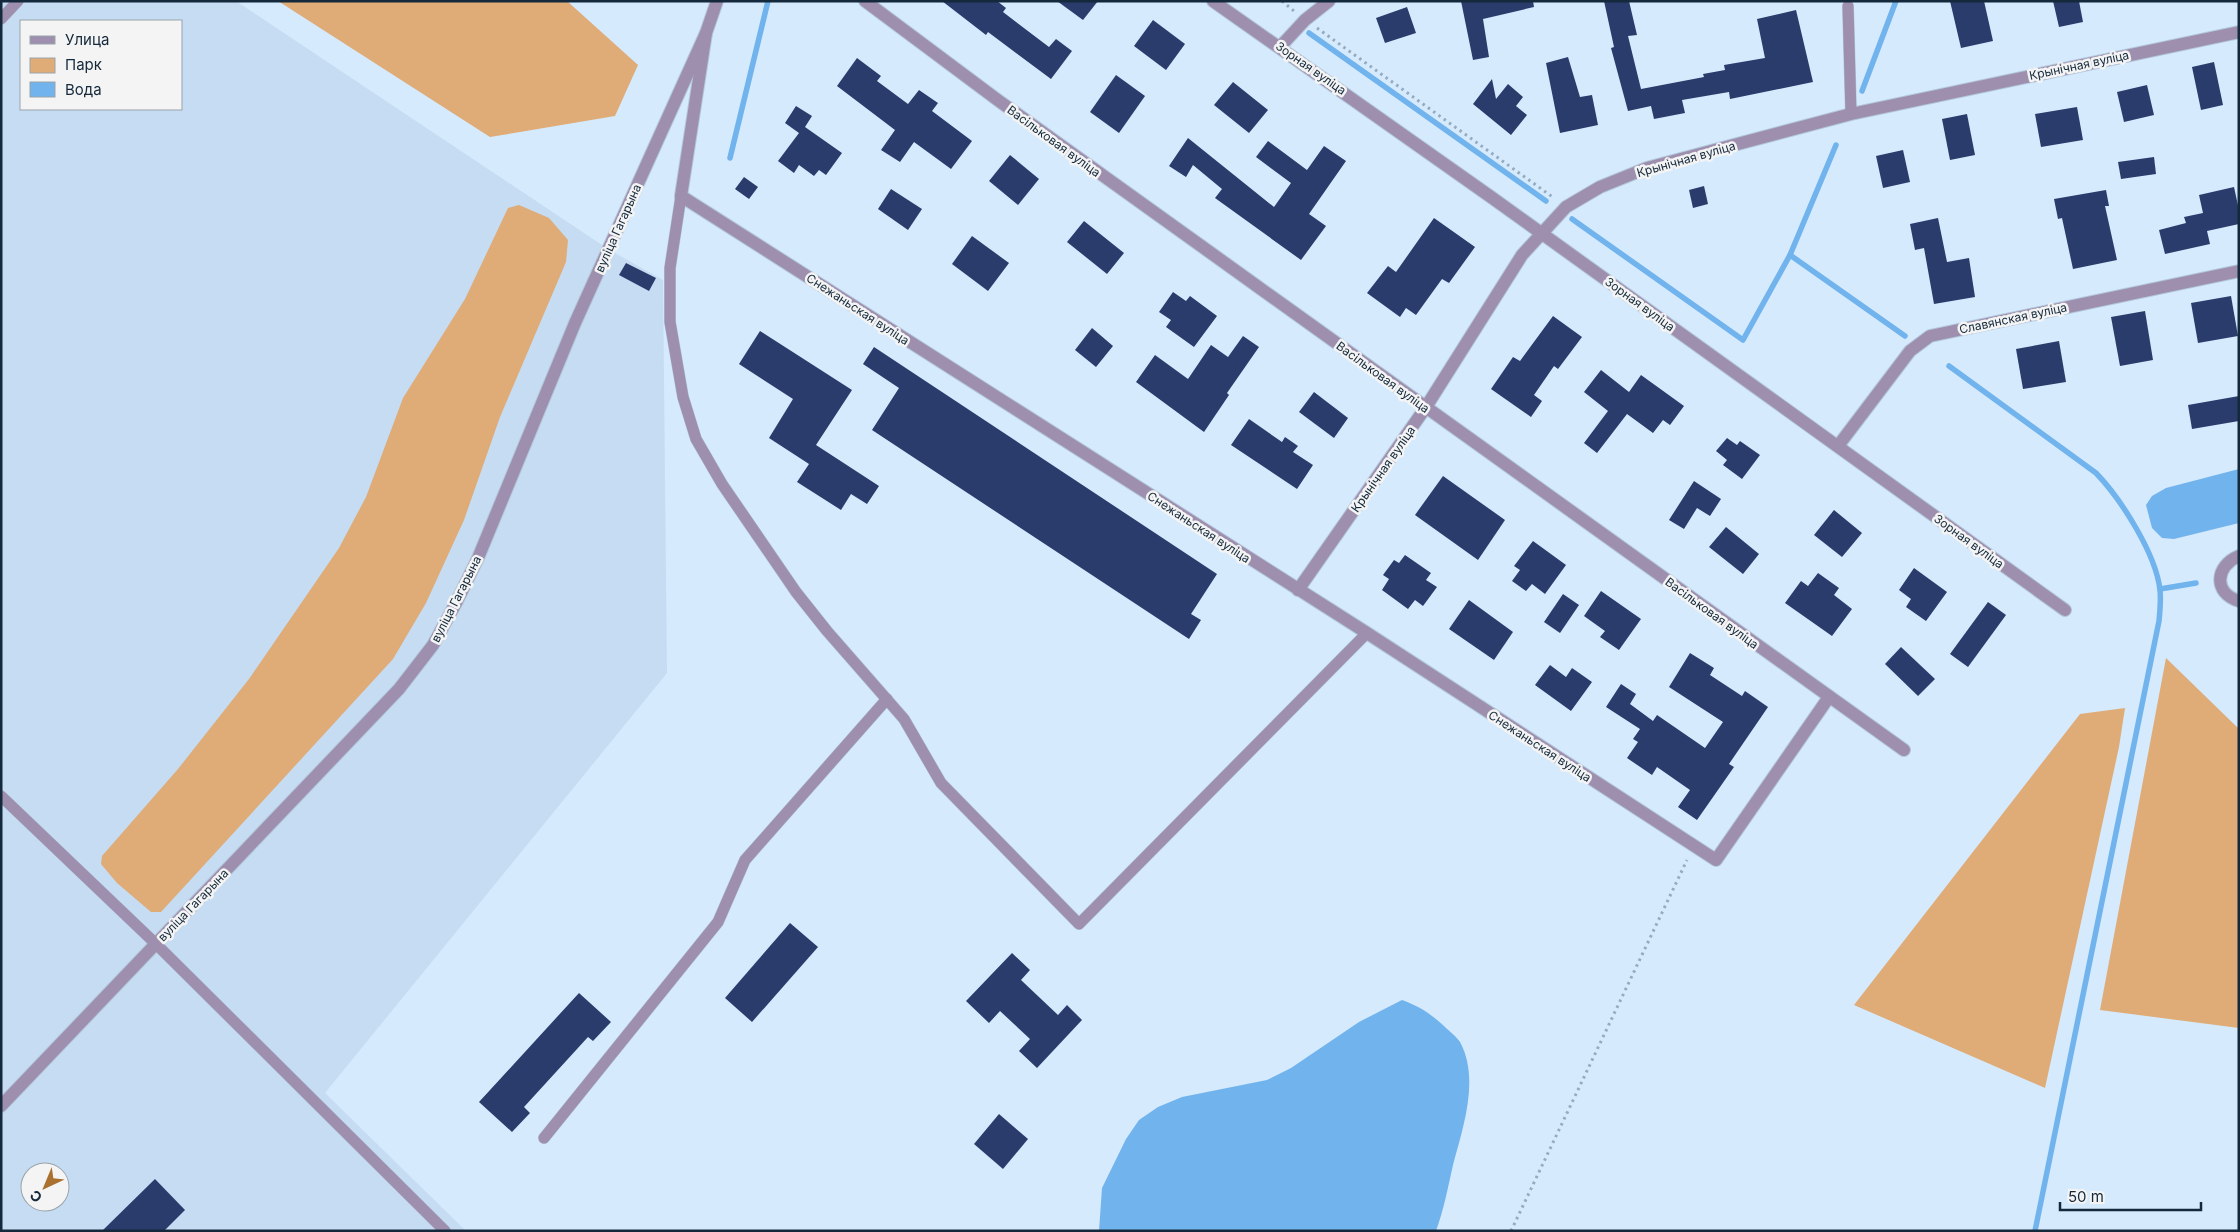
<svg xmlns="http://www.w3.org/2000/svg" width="2240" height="1232" viewBox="0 0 2240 1232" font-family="Inter,sans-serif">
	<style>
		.built { fill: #c5dcf2; fill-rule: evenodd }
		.green { fill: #dfab77 }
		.water { fill: #71b3ed }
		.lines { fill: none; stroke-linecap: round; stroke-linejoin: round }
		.stream { stroke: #71b3ed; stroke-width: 5.5 }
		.building { fill: #2a3c6c }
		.lane-casing { stroke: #b2c7da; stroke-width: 12 }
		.street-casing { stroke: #b2c7da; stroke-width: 14 }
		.path { stroke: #96abbe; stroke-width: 3; stroke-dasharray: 2.5 4; stroke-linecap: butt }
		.lane { stroke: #9e8fae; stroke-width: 11 }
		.street { stroke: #9e8fae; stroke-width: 12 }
		.labels { text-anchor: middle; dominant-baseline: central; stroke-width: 5; stroke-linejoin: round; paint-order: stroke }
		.street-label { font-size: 12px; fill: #14293b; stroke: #f4f4f4 }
	</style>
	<rect width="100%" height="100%" fill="#d5eafd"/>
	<path class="built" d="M1,1H236L608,249L663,280L667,673L325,1093L466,1231H1ZM21,21H181V109H21ZM30,1172H60V1202H30Z"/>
	<g class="green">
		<path d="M278,1H567L638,65L615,116L490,137Z"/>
		<path d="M519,205L549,218L568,240L566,262L500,417L464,520L426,603L393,659L161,912H151L117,883L101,864L102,856L178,769L249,679L339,548L366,497L403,398L465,299L508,208Z"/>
		<path d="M2166,658L2239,729V1028L2100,1010Z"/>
		<path d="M2125,708L2119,747L2045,1088L1854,1005L2080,714Z"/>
	</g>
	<g class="water">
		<path d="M2239,469V523L2174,539L2162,538L2152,528L2146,505L2152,496L2166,488Z"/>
		<path d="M1402,1000C1419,1006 1431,1014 1444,1026C1449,1031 1456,1036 1460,1042C1480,1079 1463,1127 1453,1165C1448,1187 1444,1209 1436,1231H1099L1102,1188L1126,1139L1139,1120L1158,1107L1182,1097L1267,1080L1291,1068L1359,1022Z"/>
	</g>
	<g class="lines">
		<g class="stream">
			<path d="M1309,33L1546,201"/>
			<path d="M1862,91L1896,1"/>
			<path d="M730,158L768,1"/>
			<path d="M1572,219L1743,340L1790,255L1836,145"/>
			<path d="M1790,255L1905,336"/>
			<path d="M1949,366L2096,473C2121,499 2156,554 2160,590C2161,600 2160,611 2159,621L2035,1231"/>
			<path d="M2160,589L2196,583"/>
		</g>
	</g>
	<g class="building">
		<path d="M942,1H997L1006,8L1003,12L1049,47L1056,39L1072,51L1051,79L988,32L986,35Z"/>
		<path d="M1057,1H1098L1083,20Z"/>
		<path d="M1461,1H1533L1534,7L1483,19L1489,57L1473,60Z"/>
		<path d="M1604,1H1629L1637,35L1628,36L1641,89L1704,77L1703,74L1725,70L1724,65L1765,58L1757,19L1796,10L1813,82L1730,99L1729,92L1682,100L1685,113L1654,119L1651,106L1628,111L1611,48L1614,47Z"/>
		<path d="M1950,1H1984L1993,41L1961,48Z"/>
		<path d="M2053,1H2079L2083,22L2059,27Z"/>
		<path d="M1407,7L1416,33L1385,43L1376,18Z"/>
		<path d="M1153,20L1185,44L1166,70L1134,46Z"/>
		<path d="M1568,57L1580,97L1592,95L1598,125L1560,133L1546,63Z"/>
		<path d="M857,58L881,76L877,81L908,104L919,90L938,103L932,111L972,141L951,169L914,142L900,162L881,150L895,130L837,86Z"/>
		<path d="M2214,62L2223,105L2201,110L2192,67Z"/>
		<path d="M1116,75L1145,96L1119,133L1090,112Z"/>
		<path d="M1492,79L1496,99L1508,84L1523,97L1516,106L1527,115L1511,135L1473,104Z"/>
		<path d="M1233,82L1268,110L1249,133L1214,105Z"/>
		<path d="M2147,85L2154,115L2124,122L2117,92Z"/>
		<path d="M796,106L812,116L805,127L842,153L826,175L819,170L814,176L799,165L794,173L778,161L799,133L785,123Z"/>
		<path d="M2077,107L2083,140L2041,147L2035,114Z"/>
		<path d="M1967,114L1975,155L1950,160L1942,119Z"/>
		<path d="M1188,138L1274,207L1291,183L1256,157L1268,141L1307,170L1324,146L1346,161L1309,214L1326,226L1301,260L1215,198L1222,189L1193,165L1186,177L1169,166Z"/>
		<path d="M1903,150L1910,182L1883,188L1876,156Z"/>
		<path d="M1010,155L1039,179L1018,205L989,181Z"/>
		<path d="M2154,157L2156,174L2121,179L2118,162Z"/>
		<path d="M744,177L758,187L749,199L735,189Z"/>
		<path d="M1704,186L1708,204L1693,208L1689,190Z"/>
		<path d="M2234,187L2239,210V224L2207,231L2210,244L2165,254L2159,230L2186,223L2184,217L2203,213L2199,195Z"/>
		<path d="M891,189L922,209L908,230L878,209Z"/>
		<path d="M2106,190L2109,206H2105L2117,260L2073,269L2062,218L2058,219L2054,199Z"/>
		<path d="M1434,218L1475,247L1449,283L1442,279L1416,315L1406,308L1400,317L1367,293L1388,266L1396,272Z"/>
		<path d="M1938,218L1947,262L1969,258L1975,297L1934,304L1924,248L1915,250L1910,224Z"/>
		<path d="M1084,221L1124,253L1107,274L1067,242Z"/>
		<path d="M972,236L1009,263L988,291L952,264Z"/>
		<path d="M626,263L656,278L649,291L619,275Z"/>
		<path d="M1173,292L1186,301L1190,296L1217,316L1194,347L1166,327L1171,320L1159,312Z"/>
		<path d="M2231,296L2238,336L2198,343L2191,303Z"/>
		<path d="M2145,311L2153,360L2120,366L2111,317Z"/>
		<path d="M1553,316L1582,337L1558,369L1554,366L1534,395L1542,401L1531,417L1491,389L1513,357L1520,361Z"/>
		<path d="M1092,328L1113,346L1096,367L1075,350Z"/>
		<path d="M760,331L852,390L816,445L879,486L867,504L851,494L841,510L797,482L809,464L769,438L793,399L739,364Z"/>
		<path d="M1243,336L1259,347L1227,393L1229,395L1204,432L1136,382L1155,355L1188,379L1211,345L1228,357Z"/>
		<path d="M2059,341L2066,382L2023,389L2016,349Z"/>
		<path d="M874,347L1217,574L1191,614L1201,620L1189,639L872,430L899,388L863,364Z"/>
		<path d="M1601,370L1629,392L1641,375L1684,406L1670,425L1663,420L1653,433L1627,414L1597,453L1584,443L1608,411L1584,392Z"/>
		<path d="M1314,392L1348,418L1334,438L1299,412Z"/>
		<path d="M2239,396V421L2192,429L2188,405Z"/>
		<path d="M1249,419L1282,442L1285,437L1298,446L1293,452L1313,465L1297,489L1231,445Z"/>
		<path d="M1727,438L1737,445L1740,441L1760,455L1742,479L1723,465L1727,460L1716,451Z"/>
		<path d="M1443,476L1505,520L1478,560L1415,515Z"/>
		<path d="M1694,481L1721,499L1710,516L1697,508L1684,529L1669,520Z"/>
		<path d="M1834,510L1862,533L1842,557L1814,535Z"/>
		<path d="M1726,527L1759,554L1743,574L1709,547Z"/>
		<path d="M1533,541L1566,565L1545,594L1532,584L1526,591L1512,581L1520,570L1514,566Z"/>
		<path d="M1405,555L1431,573L1426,580L1437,587L1423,606L1415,600L1408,609L1382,590L1389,579L1383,575L1394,560L1399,563Z"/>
		<path d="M1914,568L1947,592L1926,621L1906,607L1911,599L1899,590Z"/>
		<path d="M1818,573L1839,588L1834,595L1852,609L1832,636L1785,603L1801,581L1808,586Z"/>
		<path d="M1601,591L1641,619L1619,650L1600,637L1605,631L1584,616Z"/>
		<path d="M1563,594L1579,605L1560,633L1544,622Z"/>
		<path d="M1469,600L1513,632L1494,660L1449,629Z"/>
		<path d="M1988,602L2006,615L1968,667L1950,654Z"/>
		<path d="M1901,647L1935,679L1918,696L1885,664Z"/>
		<path d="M1690,653L1714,668L1710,675L1742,696L1745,691L1768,707L1729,764L1734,767L1697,820L1678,807L1690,790L1657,767L1652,775L1627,758L1638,742L1633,739L1640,729L1606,707L1621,684L1636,694L1630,704L1653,721L1657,715L1705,748L1723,722L1669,687Z"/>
		<path d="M1550,665L1566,677L1572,668L1592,682L1571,711L1535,685Z"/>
		<path d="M790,923L818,947L752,1022L725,998Z"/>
		<path d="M1012,953L1030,970L1021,980L1058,1015L1067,1005L1082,1020L1037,1068L1019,1051L1030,1039L1000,1011L989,1023L966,1001Z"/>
		<path d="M579,993L611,1022L593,1041L588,1037L524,1107L530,1113L512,1132L479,1102Z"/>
		<path d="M999,1114L1028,1139L1003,1169L974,1144Z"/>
		<path d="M155,1179L185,1210L164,1231H102Z"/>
	</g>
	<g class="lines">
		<defs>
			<g id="lane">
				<path d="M1848,6L1851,114"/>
				<path d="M1,19L18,1"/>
				<path d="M681,196L670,268V322L683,397L696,439L722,484L796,592L827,631L904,719L941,783L1079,924L1367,633"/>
				<path d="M1,796L156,944L445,1231"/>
				<path d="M544,1138L718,922L745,860L887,699"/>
			</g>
			<g id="street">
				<path d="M865,1L999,101L1904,750"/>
				<path d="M1213,1L1491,197L2065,610"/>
				<path d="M706,33L681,196L1367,633L1716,860L1829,697"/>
				<path d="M1280,47L1305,20L1329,1"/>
				<path d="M1838,446L1910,351L1930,336L2239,271"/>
				<path d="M2239,556C2215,566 2213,593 2239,601"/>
				<path d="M1298,590L1426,407L1522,255L1566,207L1600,187L1647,168L1851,114L2239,32"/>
				<path d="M1,1106L399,689L433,645L456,603L478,558L575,323L706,33L717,1"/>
			</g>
		</defs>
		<use href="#lane" class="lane-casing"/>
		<use href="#street" class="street-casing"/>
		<g class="path">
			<path d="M1282,1L1294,11"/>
			<path d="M1317,28L1554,198"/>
			<path d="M1511,1231L1687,860"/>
		</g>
		<use href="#lane" class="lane"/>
		<use href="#street" class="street"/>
	</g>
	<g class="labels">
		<g class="street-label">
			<text transform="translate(2079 65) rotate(-12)">Крынічная вуліца</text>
			<text transform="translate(1311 68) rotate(35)">Зорная вуліца</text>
			<text transform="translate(1054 141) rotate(36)">Васільковая вуліца</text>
			<text transform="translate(1686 159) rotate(-16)">Крынічная вуліца</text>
			<text transform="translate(618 228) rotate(-66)">вуліца Гагарына</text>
			<text transform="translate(1640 304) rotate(36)">Зорная вуліца</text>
			<text transform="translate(858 309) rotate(33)">Снежаньская вуліца</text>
			<text transform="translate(2013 318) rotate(-12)">Славянская вуліца</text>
			<text transform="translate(1383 377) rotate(36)">Васільковая вуліца</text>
			<text transform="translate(1383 469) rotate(-55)">Крынічная вуліца</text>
			<text transform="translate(1199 527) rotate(33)">Снежаньская вуліца</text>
			<text transform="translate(1969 541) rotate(36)">Зорная вуліца</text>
			<text transform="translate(456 599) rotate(-63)">вуліца Гагарына</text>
			<text transform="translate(1712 613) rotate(36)">Васільковая вуліца</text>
			<text transform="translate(1540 746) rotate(33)">Снежаньская вуліца</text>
			<text transform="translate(193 905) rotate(-46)">вуліца Гагарына</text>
		</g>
	</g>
	<rect width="2240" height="1232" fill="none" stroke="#14293b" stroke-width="5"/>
	<rect x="20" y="20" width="162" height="90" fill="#f4f4f4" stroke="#9aa3aa"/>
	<rect x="30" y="36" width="25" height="8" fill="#9e8fae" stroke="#9aa3aa"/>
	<text x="65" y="45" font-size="15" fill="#14293b">Улица</text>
	<rect x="30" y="58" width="25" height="15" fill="#dfab77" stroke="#9aa3aa"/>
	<text x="65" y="70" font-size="15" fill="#14293b">Парк</text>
	<rect x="30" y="82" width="25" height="15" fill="#71b3ed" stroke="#9aa3aa"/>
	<text x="65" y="95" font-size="15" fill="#14293b">Вода</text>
	<g transform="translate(45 1187) rotate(224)"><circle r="24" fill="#f4f4f4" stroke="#9aa3aa"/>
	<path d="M0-4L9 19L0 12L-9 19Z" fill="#a9702f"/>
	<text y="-8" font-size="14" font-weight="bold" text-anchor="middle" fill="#14293b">С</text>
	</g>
	<path d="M2060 1202v8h141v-8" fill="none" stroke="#14293b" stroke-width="2.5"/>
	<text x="2068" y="1202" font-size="15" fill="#14293b" stroke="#f4f4f4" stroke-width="4" paint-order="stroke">50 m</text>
</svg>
